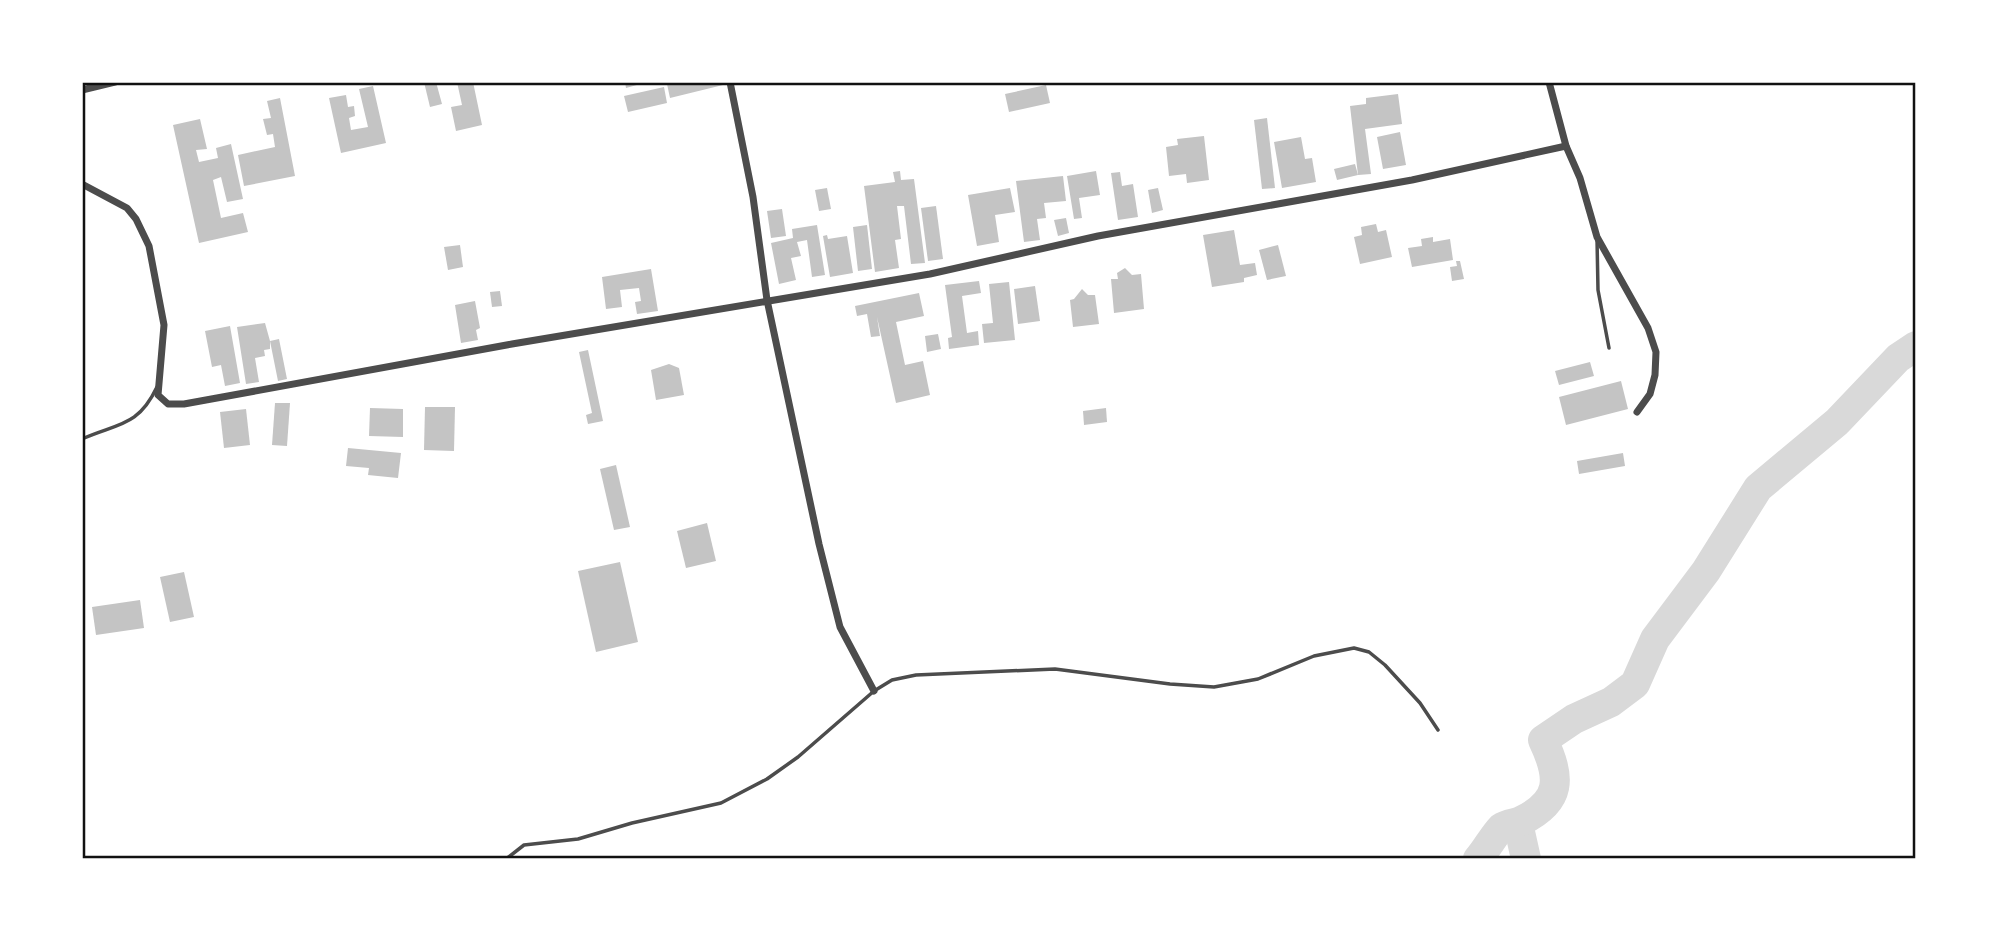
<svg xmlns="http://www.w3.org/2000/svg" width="1998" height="941" viewBox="0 0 1998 941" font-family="'Open Sans',sans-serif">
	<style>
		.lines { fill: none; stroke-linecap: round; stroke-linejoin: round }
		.river { stroke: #d9d9d9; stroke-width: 30 }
		.building { fill: #c4c4c4 }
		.service { stroke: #4c4c4c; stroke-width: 3.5 }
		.minor { stroke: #4c4c4c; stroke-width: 7 }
		.neatline { fill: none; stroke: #111; stroke-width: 2.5 }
	</style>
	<rect width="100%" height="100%" fill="#fff"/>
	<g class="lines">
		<g class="river">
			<path d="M1518,823L1526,859"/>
			<path d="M1478,859C1486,850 1494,835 1501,828C1508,823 1515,824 1521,821C1562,801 1561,778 1543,740L1574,719L1611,702L1635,684L1655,639L1706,571L1758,488L1837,422L1898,358L1916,346"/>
		</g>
	</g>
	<g class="building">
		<path d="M424,82H436L442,104L430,107Z"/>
		<path d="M457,82H473L482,125L456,131L451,107L462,105Z"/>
		<path d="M625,82H644V83L626,88Z"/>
		<path d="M676,82H723V85L670,98L667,84Z"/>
		<path d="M1046,85L1050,103L1009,112L1005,94Z"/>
		<path d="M373,86L386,143L341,153L329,98L346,95L348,107L354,106L355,116L349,118L351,130L368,127L359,89Z"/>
		<path d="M664,87L667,103L628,112L624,96Z"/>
		<path d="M1398,94L1402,124L1365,129L1371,174L1358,175L1350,106L1366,104V98Z"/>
		<path d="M280,98L295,176L244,186L238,155L275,147L273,134L267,135L263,119L271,118L267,101Z"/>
		<path d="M1267,118L1275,188L1262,189L1254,120Z"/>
		<path d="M200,119L207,149L196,150L199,162L218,158L216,148L231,144L243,199L227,202L221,177L213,180L221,218L243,213L248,232L199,243L173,125Z"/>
		<path d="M1400,132L1406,165L1383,169L1377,137Z"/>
		<path d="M1204,136L1209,180L1187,183L1186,174L1169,176L1166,147L1178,145L1177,139Z"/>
		<path d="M1301,137L1305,159L1312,158L1316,182L1282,188L1274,142Z"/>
		<path d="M1355,164L1358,175L1337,180L1334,169Z"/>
		<path d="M900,171L901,180L914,179L925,263L911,264L904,206H897L901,239L895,240L899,268L875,272L864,186L895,182L893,172Z"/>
		<path d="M1096,171L1100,195L1079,198L1082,218L1074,219L1067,176Z"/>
		<path d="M1120,172L1122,186L1133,184L1138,217L1118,220L1111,173Z"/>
		<path d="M1063,176L1066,201L1044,203L1046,218L1037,219L1040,240L1024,242L1016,181Z"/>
		<path d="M827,188L831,209L819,211L815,190Z"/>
		<path d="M1010,188L1015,212L995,215L999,242L977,246L968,195Z"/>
		<path d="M1158,188L1163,210L1152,213L1148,190Z"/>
		<path d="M936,206L943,259L928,261L921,208Z"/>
		<path d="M782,209L786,236L771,238L767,211Z"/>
		<path d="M1066,218L1069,233L1058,236L1054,220Z"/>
		<path d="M1376,224L1378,232L1386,230L1392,257L1360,264L1354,237L1362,235L1361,227Z"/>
		<path d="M817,225L825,275L812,277L807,240L797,242L801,256L791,258L796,280L779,284L771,243L793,238L792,229Z"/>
		<path d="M867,225L872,269L858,271L853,227Z"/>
		<path d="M1234,230L1240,265L1255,263L1257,275L1244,278V282L1212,287L1203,235Z"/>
		<path d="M827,235L828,239L847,236L853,273L830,277L823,236Z"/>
		<path d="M1433,237V242L1450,239L1453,260L1412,267L1408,248L1422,246L1421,239Z"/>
		<path d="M460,245L463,267L448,270L444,247Z"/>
		<path d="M1278,245L1286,276L1267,280L1259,250Z"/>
		<path d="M1456,261H1460L1464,279L1452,281L1450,267L1457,266Z"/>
		<path d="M1125,268L1132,275L1141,274L1144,309L1114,313L1111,279H1118L1117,273Z"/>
		<path d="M651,269L658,311L637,314L635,302L641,301L639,288L620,290L622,307L606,309L602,277Z"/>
		<path d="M979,281L981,293L962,296L967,333L978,331L979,345L949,349L948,338L952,337L945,285Z"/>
		<path d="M1009,282L1015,340L984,343L982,324L993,323L989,284Z"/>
		<path d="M1035,286L1040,321L1018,324L1014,289Z"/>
		<path d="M1082,289L1088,295H1095L1099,324L1073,327L1070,300L1074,299Z"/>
		<path d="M500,291L502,306L492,307L490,292Z"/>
		<path d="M919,293L924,316L896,322L905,365L923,361L930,395L896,403L877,317L880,336L871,337L867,314L857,316L855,306Z"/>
		<path d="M475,301L480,328L476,330L478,340L461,343L455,305Z"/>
		<path d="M265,323L270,341L279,339L287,379L278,381L270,341V349L264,350L265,356L255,358L259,382L246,384L237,327Z"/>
		<path d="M230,326L240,383L225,386L221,365L212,367L205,331Z"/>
		<path d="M938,334L941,349L927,352L925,336Z"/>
		<path d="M588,350L603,421L588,424L586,415L592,413L579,352Z"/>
		<path d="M1590,362L1594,376L1559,385L1555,371Z"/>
		<path d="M669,364L679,368L684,395L656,400L651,370Z"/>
		<path d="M1621,381L1628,409L1566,425L1559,397Z"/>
		<path d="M275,403H290L287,446L272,445Z"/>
		<path d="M425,407H455L454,451L424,450Z"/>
		<path d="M370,408L403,409V437L369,436Z"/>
		<path d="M1106,408L1107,422L1084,425L1083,411Z"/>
		<path d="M246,409L250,445L224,448L220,412Z"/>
		<path d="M348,448L401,453L398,478L368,475L369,468L346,466Z"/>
		<path d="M1623,453L1625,466L1579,474L1577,461Z"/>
		<path d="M616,465L630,527L614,530L600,469Z"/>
		<path d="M707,523L716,561L686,568L677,531Z"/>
		<path d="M620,562L638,642L596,652L578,571Z"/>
		<path d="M184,572L194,617L170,622L160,577Z"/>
		<path d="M140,600L144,628L96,635L92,607Z"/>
	</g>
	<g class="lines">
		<g class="service">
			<path d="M1597,239L1598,290L1609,348"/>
			<path d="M82,439C118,423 138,427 157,387"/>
			<path d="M506,859L524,845L578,839L632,823L721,803L767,779L798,757L874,691L892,680L916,675L1055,669L1170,684L1214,687L1258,679L1314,656L1354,648L1369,652L1385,665L1420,703L1438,730"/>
		</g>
		<g class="minor">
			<path d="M730,82L753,197L767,300L819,544L840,627L874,691"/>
			<path d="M1549,82L1566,146L1580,178L1597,237L1648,328L1656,352L1655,375L1650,394L1637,412"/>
			<path d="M82,90L115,82"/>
			<path d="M82,184L127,208L136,219L149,246L164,325L158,395L168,404H184L512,344L930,274L1098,236L1412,180L1566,146"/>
		</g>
	</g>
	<rect width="1998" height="941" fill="none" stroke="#ffffff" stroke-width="168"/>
	<rect x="84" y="84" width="1830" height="773" class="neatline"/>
</svg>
